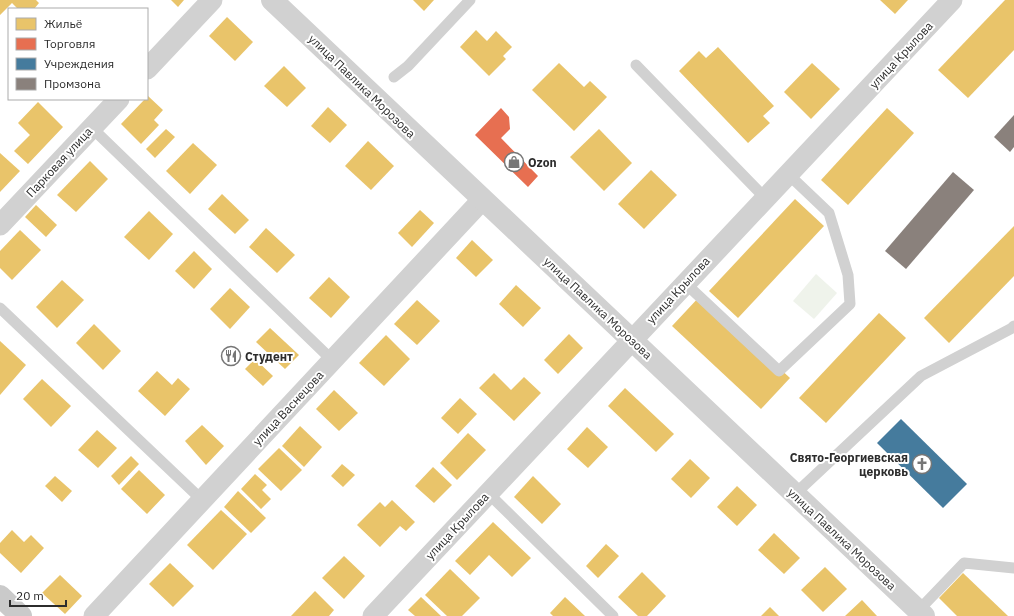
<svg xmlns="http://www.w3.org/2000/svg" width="1014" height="616" viewBox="0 0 1014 616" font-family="'IBM Plex Sans',sans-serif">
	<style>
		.green { fill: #eff3eb }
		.homes { fill: #e9c46a }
		.shops { fill: #e76f51 }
		.public { fill: #457b9d }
		.industry { fill: #8a817c }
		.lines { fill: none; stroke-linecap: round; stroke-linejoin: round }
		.service { stroke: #d1d1d1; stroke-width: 11 }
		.minor { stroke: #d1d1d1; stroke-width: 21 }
		.tertiary { stroke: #d1d1d1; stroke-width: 22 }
		.secondary { stroke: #cacaca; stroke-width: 22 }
		.labels { text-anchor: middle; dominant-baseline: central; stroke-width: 4; stroke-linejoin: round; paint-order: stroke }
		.street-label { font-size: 12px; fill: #2c2c2c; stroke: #fff }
		.poi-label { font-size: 12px; font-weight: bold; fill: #2c2c2c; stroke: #fff; text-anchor: start }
	</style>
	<rect width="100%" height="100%" fill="#fff"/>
	<path class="green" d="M816,274L837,293L814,319L793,301Z"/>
	<g class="homes">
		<path d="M0,0H36L39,3L34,9H18L12,3L0,15Z"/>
		<path d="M171,0H184L178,7Z"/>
		<path d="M413,0H434L424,11Z"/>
		<path d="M880,0H908L895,14Z"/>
		<path d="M1005,0H1014V50L968,98L938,70Z"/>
		<path d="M227,17L253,42L235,61L209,36Z"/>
		<path d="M476,30L487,41L496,31L512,47L503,56L506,59L489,76L460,47Z"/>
		<path d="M718,47L774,106L763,116L770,123L748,143L679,71L699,51L706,58Z"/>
		<path d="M559,63L584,87L590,81L607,97L574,131L532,90Z"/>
		<path d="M812,63L840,89L811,119L784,92Z"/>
		<path d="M284,66L306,88L287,107L264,86Z"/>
		<path d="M148,96L163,110L154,120L159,125L141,144L121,124L145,99H147Z"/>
		<path d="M38,102L63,127L28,164L14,151L30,135L18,123Z"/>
		<path d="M328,107L347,125L330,143L311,126Z"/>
		<path d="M887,108L914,133L848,205L821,180Z"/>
		<path d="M166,129L175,137L155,158L146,149Z"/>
		<path d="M599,129L632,163L604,191L570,157Z"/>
		<path d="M368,141L394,166L371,190L345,166Z"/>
		<path d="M193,143L217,165L190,194L166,171Z"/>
		<path d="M0,153L20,171L0,192Z"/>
		<path d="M90,161L108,179L76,212L57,195Z"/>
		<path d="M651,170L677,195L644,229L618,204Z"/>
		<path d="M222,194L249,220L235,234L208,209Z"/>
		<path d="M795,199L824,226L738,318L709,291Z"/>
		<path d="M36,205L57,225L46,237L25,217Z"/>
		<path d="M420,210L434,223L412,247L398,233Z"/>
		<path d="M149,211L173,234L149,260L124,237Z"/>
		<path d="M1014,226V276L949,343L924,318Z"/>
		<path d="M266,228L295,255L277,273L249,247Z"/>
		<path d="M20,230L41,250L12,280L0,268V251Z"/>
		<path d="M472,240L493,260L476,277L456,258Z"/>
		<path d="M194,251L212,269L194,289L175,271Z"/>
		<path d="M329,277L350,297L331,318L309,298Z"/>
		<path d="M62,280L84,300L57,328L36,307Z"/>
		<path d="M516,285L541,308L523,327L499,304Z"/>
		<path d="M230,288L250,307L230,329L210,309Z"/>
		<path d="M701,295L790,378L761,409L672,326Z"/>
		<path d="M417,300L440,321L417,345L394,324Z"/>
		<path d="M879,313L906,338L826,423L799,398Z"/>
		<path d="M94,324L121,351L103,370L76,343Z"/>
		<path d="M270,328L299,355L285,369L256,342Z"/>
		<path d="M569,334L583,348L558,374L544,360Z"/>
		<path d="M386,335L410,359L384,386L359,363Z"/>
		<path d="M0,341L26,365L0,395Z"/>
		<path d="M255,359L273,376L263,386L245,369Z"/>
		<path d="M157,371L172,385L178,378L190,389L165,416L138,391Z"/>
		<path d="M494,373L511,390L524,377L541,393L514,421L479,388Z"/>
		<path d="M42,379L71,406L51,427L23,399Z"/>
		<path d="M625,388L674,434L656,452L608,406Z"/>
		<path d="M334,390L358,413L339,431L316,409Z"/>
		<path d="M460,398L477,414L458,434L441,418Z"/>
		<path d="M202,425L224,446L206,465L185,441Z"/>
		<path d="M300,426L322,447L304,467L282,446Z"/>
		<path d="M587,427L608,447L588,468L567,449Z"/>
		<path d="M97,430L117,448L98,468L78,450Z"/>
		<path d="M468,433L486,450L457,480L440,463Z"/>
		<path d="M279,448L302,470L281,491L258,469Z"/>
		<path d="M131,456L139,464L119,485L111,476Z"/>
		<path d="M690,459L710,478L691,498L671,479Z"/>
		<path d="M342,464L355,475L343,487L331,476Z"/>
		<path d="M433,467L452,485L434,503L415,486Z"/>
		<path d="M139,470L165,495L147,514L121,489Z"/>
		<path d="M255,474L267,485L262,490L271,499L261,509L241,489Z"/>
		<path d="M55,476L72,491L62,502L45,486Z"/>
		<path d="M533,476L561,504L542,524L514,497Z"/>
		<path d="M737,486L757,505L737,526L717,507Z"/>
		<path d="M238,491L266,518L251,533L224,507Z"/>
		<path d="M392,500L415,522L406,531L400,526L380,547L357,525L380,502L385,507Z"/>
		<path d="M221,510L247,534L213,570L187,545Z"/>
		<path d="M493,522L531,558L512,577L489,555L470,575L455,561Z"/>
		<path d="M12,530L24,542L31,535L44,548L21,573L0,553V543Z"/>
		<path d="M774,533L800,558L784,574L758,550Z"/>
		<path d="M606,544L619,556L598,578L586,566Z"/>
		<path d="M344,556L365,576L344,599L322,578Z"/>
		<path d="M170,563L194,586L173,607L149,584Z"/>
		<path d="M825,567L847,589L823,612L801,590Z"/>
		<path d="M450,569L480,598L462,616H447L425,595Z"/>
		<path d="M642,572L666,596L647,616H638L618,597Z"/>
		<path d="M963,573L1008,616H957L939,598Z"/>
		<path d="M60,575L82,596L65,614L42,593Z"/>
		<path d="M315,591L334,610L329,616H291Z"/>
		<path d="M421,597L441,616H415L408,610Z"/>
		<path d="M565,597L585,616H553L550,613Z"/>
		<path d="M862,600L877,616H845Z"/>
		<path d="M770,607L779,616H761Z"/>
	</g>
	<path class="shops" d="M501,108L509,117L510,129L501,138L538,176L528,187L475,135Z"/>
	<path class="public" d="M901,419L967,484L943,508L877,443Z"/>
	<g class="industry">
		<path d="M1014,115V147L1010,152L994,137Z"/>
		<path d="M953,172L974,190L906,269L885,251Z"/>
	</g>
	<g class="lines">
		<g class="service">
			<path d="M636,65L765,198"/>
			<path d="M394,77L408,66L470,0"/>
			<path d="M92,128L332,360"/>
			<path d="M685,283L779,371L850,304L848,275L829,213L788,174"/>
			<path d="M0,308L202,500"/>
			<path d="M488,493L613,616"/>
			<path d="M795,494L921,376L1012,328L1014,326"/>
			<path d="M918,611L964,563L1014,568"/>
		</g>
		<g class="minor">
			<path d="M147,69L212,0"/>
			<path d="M0,225L119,99"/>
			<path d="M94,616L482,200"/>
			<path d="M373,616L952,0"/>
		</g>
		<path class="tertiary" d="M272,0L924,616"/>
		<path class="secondary" d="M0,596L21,616"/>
	</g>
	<defs>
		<symbol id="shop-ring" viewBox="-11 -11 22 22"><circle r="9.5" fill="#fff" stroke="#767676" stroke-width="1.5"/><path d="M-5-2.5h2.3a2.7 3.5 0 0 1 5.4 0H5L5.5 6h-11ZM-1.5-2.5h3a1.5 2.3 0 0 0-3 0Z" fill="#767676"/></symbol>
		<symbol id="restaurant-ring" viewBox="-11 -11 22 22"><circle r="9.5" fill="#fff" stroke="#767676" stroke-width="1.5"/><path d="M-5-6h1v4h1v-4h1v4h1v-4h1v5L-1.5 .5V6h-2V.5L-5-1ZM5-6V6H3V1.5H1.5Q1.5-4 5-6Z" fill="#767676"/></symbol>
		<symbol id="church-ring" viewBox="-11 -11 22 22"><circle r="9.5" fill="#fff" stroke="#767676" stroke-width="1.5"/><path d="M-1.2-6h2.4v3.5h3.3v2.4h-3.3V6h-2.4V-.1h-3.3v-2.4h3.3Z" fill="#767676"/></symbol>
	</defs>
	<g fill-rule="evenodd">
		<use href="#shop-ring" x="503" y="151" width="22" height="22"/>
		<use href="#restaurant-ring" x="220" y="345" width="22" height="22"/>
		<use href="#church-ring" x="911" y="453" width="22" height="22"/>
	</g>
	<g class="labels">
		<g class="street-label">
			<text transform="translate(901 55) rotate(-47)">улица Крылова</text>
			<text transform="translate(362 86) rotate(44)">улица Павлика Морозова</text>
			<text transform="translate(59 162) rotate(-47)">Парковая улица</text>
			<text transform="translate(678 290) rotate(-47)">улица Крылова</text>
			<text transform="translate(598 308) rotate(43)">улица Павлика Морозова</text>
			<text transform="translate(288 408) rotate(-47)">улица Васнецова</text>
			<text transform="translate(457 526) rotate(-47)">улица Крылова</text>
			<text transform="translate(842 539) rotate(43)">улица Павлика Морозова</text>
		</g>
		<g class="poi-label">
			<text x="528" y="162">Ozon</text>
			<text x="245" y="356">Студент</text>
			<text x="908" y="457" text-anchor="end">Свято-Георгиевская<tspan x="908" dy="14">церковь</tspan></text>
		</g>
	</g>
	<rect x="8" y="8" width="140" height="92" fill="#ffffff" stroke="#ababab"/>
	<rect x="16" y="18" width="20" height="12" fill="#e9c46a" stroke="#ababab"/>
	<text x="44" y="28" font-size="12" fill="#2c2c2c">Жильё</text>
	<rect x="16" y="38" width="20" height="12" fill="#e76f51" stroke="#ababab"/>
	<text x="44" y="48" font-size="12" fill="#2c2c2c">Торговля</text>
	<rect x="16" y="58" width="20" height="12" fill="#457b9d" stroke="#ababab"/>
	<text x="44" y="68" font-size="12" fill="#2c2c2c">Учреждения</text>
	<rect x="16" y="78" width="20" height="12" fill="#8a817c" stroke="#ababab"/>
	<text x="44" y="88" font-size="12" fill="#2c2c2c">Промзона</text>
	<path d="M10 600v6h56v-6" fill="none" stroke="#2c2c2c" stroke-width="2"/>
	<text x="16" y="600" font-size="12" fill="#2c2c2c" stroke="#ffffff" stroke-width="3" paint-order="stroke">20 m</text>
</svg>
